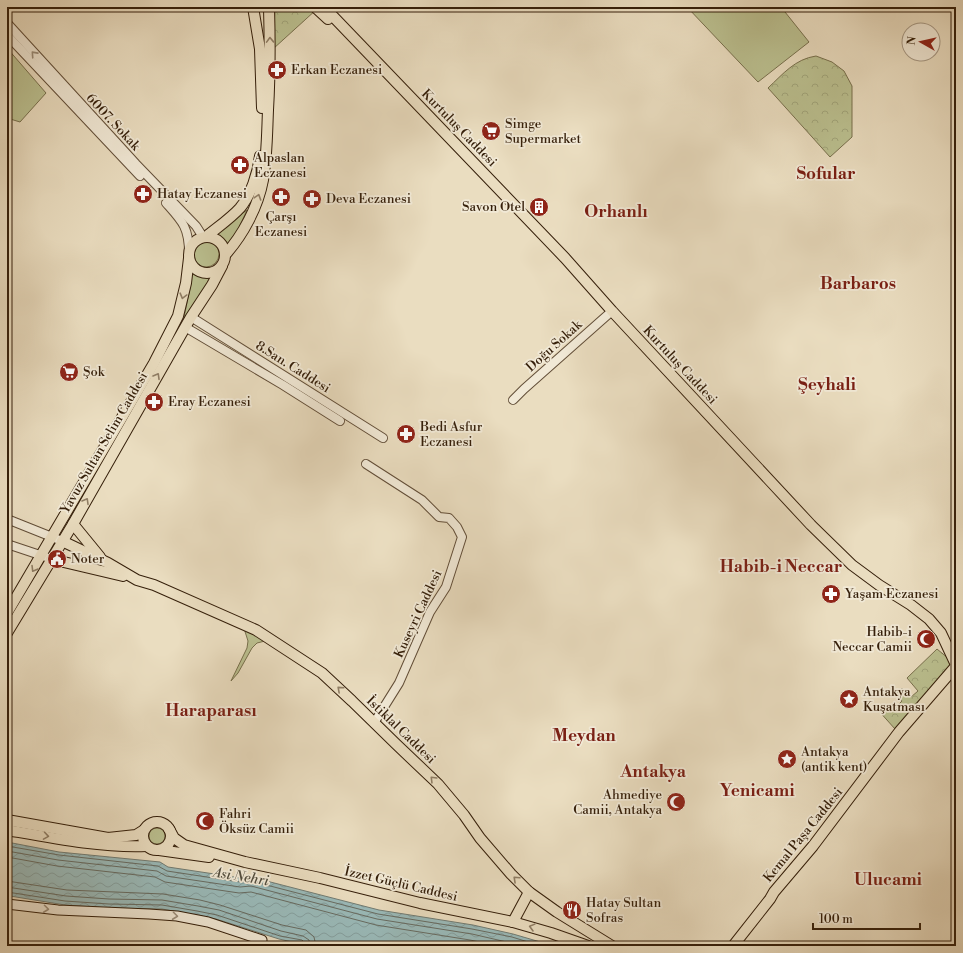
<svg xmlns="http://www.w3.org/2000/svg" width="963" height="953" viewBox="0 0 963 953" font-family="'Libre Bodoni',serif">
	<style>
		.grass { fill: #bbc090; stroke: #78704d }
		.park { fill: url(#park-crowns); stroke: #78704d }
		.water { fill: url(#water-waves); stroke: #727c73 }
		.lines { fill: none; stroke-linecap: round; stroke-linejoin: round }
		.shore { stroke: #686c62; stroke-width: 1 }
		.tertiary-casing { stroke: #624e38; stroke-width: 10 }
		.secondary-casing { stroke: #351f0a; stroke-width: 11 }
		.primary-casing { stroke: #351f0a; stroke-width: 12 }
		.tertiary { stroke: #f1e9d6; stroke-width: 8 }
		.secondary { stroke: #f1e9d6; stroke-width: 9 }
		.primary { stroke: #eaddc0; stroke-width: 10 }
		.oneway { stroke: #907e65 }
		.oneway2 { stroke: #9c8e7a }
		.labels { text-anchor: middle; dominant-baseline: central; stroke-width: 3.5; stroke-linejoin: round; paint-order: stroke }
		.poi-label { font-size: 13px; fill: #351f0a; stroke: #f1e9d6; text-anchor: start }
		.street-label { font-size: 13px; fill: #351f0a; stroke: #f1e9d6 }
		.water-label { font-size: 14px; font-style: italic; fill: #534e3f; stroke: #f1e9d6 }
		.district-label { font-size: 17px; font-weight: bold; fill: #7a1f14; stroke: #f1e9d6 }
	</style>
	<defs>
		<pattern id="park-crowns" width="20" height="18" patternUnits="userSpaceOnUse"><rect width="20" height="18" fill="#bbc090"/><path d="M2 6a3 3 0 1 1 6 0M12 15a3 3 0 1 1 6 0" fill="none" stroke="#a1a57b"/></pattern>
		<pattern id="water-waves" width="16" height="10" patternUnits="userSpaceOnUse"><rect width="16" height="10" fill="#9abab9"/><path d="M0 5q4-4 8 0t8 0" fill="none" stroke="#859f9e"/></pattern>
	</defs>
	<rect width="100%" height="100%" fill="#eaddc0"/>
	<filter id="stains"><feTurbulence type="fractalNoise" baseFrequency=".005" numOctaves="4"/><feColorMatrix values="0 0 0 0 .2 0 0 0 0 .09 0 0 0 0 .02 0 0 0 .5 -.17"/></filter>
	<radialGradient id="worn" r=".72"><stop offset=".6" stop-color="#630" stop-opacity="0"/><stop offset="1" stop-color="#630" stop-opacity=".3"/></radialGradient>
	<g class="grass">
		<path d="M687,7H781L809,42L758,82Z"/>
		<path d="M7,48L46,93L20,122L7,118Z"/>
		<path d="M247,210L229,249L225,241L214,233Z"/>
		<circle cx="206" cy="254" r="13"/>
		<path d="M191,271L207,275H213L181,332L191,283Z"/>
		<path d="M242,622L269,640L257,643L252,648L238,673L231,681L247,648L248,641Z"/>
		<circle cx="157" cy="836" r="8"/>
	</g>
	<g class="park">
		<path d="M275,7H314L317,9L273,49Z"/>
		<path d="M816,56L832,62L844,71L852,86V137L830,157L768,88C783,74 795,59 816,56Z"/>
		<path d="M937,649L954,663L895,729L878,710L884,705L891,712L902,701L896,694L902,688L911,697L918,691L907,678Z"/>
	</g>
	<path class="water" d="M7,842L59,852L160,862L168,867L241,878L251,877L379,910L473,925L513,934L554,946H310L279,939L216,919L196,915L162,909L109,908L65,905L10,896L7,895Z"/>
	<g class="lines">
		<g class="shore">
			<path d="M7,846L59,855L158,866L167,871L240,882L251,881L378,914L472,929L512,937L541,946"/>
			<path d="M7,851L58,860L157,871L166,876L240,887L251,886L377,919L472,934L524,946"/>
			<path d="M7,857L57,866L155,877L165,882L239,893L251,892L376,925L470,940L499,946"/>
			<path d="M7,881L67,890L163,894L200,900L220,905L282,925L306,930L314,937L316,946"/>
			<path d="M7,887L66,896L109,899L162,900L198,906L219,910L281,931L303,936L309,940L310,946"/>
			<path d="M7,892L65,901L109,904L162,905L197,911L217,915L280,936L302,940L304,942L305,946"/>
		</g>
		<defs>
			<g id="tertiary">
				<path d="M7,23L136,164L196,226L203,237"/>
				<path d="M7,35L140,176"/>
				<path d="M166,203C182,221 189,227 189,253"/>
				<path d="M191,317L383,438"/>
				<path d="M185,327L283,385L340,421"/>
				<path d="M513,400L524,389L612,311"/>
				<path d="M366,464L422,500L439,517L449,518L457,527L462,537L446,587L430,612L399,683L374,723"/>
				<path d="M7,519L62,541"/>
				<path d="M7,544L46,557"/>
			</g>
			<path id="secondary" d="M7,904L58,910L149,914L177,916L208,922L262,940"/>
			<g id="primary">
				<path d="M253,7L260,49L262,108"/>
				<path d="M315,7L328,19"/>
				<path d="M324,7L565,258L612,311L811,525L852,565L879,585L911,605L929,619L941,633L956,665"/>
				<path d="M207,236C218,227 231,218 240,208C251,195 258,173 260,156"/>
				<circle cx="207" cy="255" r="18"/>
				<path d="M225,255C243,235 258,207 263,180C267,157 267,134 268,110C270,76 270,42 269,7"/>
				<path d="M73,524L100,557"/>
				<path d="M62,541L108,563L137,580L154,585L256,630L322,673L352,701L396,744L438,784L464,815L480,838L511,874L529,892L557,912L612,946"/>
				<path d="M51,559L123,576"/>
				<path d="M7,613L154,363L178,316L186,283L189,258"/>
				<path d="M7,633L73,524L191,317L212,285L222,266"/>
				<path d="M7,820L108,838L136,835L144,830"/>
				<circle cx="157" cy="836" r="14"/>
				<path d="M169,829L174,838L184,845L245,862L320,878L420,903L513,922L551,933L588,946"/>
				<path d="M7,830C52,838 102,848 147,846"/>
				<path d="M159,850L209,857"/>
				<path d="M513,922L529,892"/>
				<path d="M733,946L770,899L774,892L813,846L899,732L956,666"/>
			</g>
		</defs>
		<use href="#tertiary" class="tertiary-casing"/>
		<use href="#secondary" class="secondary-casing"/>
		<use href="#primary" class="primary-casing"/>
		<use href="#tertiary" class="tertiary"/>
		<use href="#secondary" class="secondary"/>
		<use href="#primary" class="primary"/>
	</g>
	<defs><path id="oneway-chevron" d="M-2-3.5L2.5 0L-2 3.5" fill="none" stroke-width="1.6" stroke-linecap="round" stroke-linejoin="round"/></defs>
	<g class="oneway">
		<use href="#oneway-chevron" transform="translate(270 40) rotate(-92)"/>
		<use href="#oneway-chevron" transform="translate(258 197) rotate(-72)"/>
		<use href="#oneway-chevron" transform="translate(183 296) rotate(105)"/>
		<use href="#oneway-chevron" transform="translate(157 376) rotate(-60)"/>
		<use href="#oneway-chevron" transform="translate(86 501) rotate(-60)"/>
		<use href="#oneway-chevron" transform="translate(34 569) rotate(121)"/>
		<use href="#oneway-chevron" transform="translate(340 689) rotate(-138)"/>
		<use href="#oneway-chevron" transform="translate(433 779) rotate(-135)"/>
		<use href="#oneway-chevron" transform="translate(46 836) rotate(9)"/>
		<use href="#oneway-chevron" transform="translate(516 879) rotate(-137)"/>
		<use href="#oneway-chevron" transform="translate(532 927) rotate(-165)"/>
	</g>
	<g class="oneway2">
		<use href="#oneway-chevron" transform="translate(34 54) rotate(-132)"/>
		<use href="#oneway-chevron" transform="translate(46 909) rotate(7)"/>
		<use href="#oneway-chevron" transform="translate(175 916) rotate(7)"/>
	</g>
	<defs>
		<symbol id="pharmacy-disc" viewBox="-11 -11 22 22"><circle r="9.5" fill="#8f2418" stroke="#f1e9d6"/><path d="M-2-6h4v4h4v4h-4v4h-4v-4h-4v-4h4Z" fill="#fff"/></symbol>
		<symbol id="supermarket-disc" viewBox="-11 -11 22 22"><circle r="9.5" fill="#8f2418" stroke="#f1e9d6"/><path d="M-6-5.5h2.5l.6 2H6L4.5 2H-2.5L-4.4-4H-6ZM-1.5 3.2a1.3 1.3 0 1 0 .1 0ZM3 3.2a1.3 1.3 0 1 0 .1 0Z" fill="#fff"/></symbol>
		<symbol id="building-disc" viewBox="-11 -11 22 22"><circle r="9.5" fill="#8f2418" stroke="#f1e9d6"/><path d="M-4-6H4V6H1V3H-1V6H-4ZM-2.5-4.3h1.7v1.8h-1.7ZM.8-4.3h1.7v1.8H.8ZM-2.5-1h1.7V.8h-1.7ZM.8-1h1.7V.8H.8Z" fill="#fff"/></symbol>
		<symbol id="civic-disc" viewBox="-11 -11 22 22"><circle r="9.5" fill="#8f2418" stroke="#f1e9d6"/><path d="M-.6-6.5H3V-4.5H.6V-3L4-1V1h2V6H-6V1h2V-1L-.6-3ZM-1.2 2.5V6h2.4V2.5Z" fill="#fff"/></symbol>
		<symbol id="mosque-disc" viewBox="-11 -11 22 22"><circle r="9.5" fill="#8f2418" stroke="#f1e9d6"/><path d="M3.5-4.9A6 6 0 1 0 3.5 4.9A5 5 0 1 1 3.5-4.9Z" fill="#fff"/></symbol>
		<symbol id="sight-disc" viewBox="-11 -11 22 22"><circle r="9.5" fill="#8f2418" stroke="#f1e9d6"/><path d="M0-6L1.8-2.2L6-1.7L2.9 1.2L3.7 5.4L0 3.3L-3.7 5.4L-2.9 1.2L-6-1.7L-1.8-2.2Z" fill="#fff"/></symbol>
		<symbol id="restaurant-disc" viewBox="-11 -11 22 22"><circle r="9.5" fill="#8f2418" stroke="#f1e9d6"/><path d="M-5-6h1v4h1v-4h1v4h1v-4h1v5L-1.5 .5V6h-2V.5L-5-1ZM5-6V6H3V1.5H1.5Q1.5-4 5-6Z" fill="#fff"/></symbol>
	</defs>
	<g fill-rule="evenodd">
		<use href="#pharmacy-disc" x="266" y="59" width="22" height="22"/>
		<use href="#supermarket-disc" x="480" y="120" width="22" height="22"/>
		<use href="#pharmacy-disc" x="229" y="154" width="22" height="22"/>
		<use href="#pharmacy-disc" x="132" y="183" width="22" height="22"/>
		<use href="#pharmacy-disc" x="270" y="186" width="22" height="22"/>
		<use href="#pharmacy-disc" x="301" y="188" width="22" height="22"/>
		<use href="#building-disc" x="528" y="196" width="22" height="22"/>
		<use href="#supermarket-disc" x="58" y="361" width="22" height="22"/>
		<use href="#pharmacy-disc" x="143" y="391" width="22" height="22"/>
		<use href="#pharmacy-disc" x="395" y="423" width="22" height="22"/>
		<use href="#civic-disc" x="46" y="548" width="22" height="22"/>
		<use href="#pharmacy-disc" x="820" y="583" width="22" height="22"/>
		<use href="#mosque-disc" x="915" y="628" width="22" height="22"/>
		<use href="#sight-disc" x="838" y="688" width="22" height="22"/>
		<use href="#sight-disc" x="776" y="748" width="22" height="22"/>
		<use href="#mosque-disc" x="665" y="791" width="22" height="22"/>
		<use href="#mosque-disc" x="194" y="810" width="22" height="22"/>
		<use href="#restaurant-disc" x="561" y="899" width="22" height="22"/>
	</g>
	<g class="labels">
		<g class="poi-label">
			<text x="291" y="70">Erkan Eczanesi</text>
			<text x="505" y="124">Simge<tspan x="505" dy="15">Supermarket</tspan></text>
			<text x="254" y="158">Alpaslan<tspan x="254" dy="15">Eczanesi</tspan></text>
			<text x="157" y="194">Hatay Eczanesi</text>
			<text x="326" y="199">Deva Eczanesi</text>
			<text x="525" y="207" text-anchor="end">Savon Otel</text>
			<text x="281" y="217" text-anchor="middle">Çarşı<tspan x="281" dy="15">Eczanesi</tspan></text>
			<text x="83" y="372">Şok</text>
			<text x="168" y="402">Eray Eczanesi</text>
			<text x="420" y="427">Bedi Asfur<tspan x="420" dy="15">Eczanesi</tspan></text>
			<text x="71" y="559">Noter</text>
			<text x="845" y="594">Yaşam Eczanesi</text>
			<text x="912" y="632" text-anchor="end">Habib-i<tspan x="912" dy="15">Neccar Camii</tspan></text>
			<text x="863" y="692">Antakya<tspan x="863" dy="15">Kuşatması</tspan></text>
			<text x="801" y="752">Antakya<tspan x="801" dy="15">(antik kent)</tspan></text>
			<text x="662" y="795" text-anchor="end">Ahmediye<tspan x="662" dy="15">Camii, Antakya</tspan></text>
			<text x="219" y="814">Fahri<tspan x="219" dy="15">Öksüz Camii</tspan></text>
			<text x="586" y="903">Hatay Sultan<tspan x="586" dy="15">Sofras</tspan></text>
		</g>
		<g class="street-label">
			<text transform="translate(113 122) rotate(47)">6007. Sokak</text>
			<text transform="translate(459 128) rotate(46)">Kurtuluş Caddesi</text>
			<text transform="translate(554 346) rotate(-42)">Doğu Sokak</text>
			<text transform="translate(680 365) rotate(47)">Kurtuluş Caddesi</text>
			<text transform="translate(293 367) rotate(32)">8.San. Caddesi</text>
			<text transform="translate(104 443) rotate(-60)">Yavuz Sultan Selim Caddesi</text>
			<text transform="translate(418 614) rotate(-65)">Kuseyri Caddesi</text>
			<text transform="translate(401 730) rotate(44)">İstiklal Caddesi</text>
			<text transform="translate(803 835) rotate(-51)">Kemal Paşa Caddesi</text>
			<text transform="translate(401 884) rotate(13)">İzzet Güçlü Caddesi</text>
		</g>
		<g class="water-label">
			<text transform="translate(241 877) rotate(9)">Asi Nehri</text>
		</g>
		<g class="district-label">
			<text x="826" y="174">Sofular</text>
			<text x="616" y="212">Orhanlı</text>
			<text x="858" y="284">Barbaros</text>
			<text x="827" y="385">Şeyhali</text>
			<text x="781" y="567">Habib-i Neccar</text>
			<text x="211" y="711">Haraparası</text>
			<text x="584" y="736">Meydan</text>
			<text x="653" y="772">Antakya</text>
			<text x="757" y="791">Yenicami</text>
			<text x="888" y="880">Ulucami</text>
		</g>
	</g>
	<rect width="963" height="953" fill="none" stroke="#eaddc0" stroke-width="24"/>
	<rect x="8" y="8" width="947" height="937" fill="none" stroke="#351f0a" stroke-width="2"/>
	<rect x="12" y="12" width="939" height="929" fill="none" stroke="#351f0a"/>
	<g transform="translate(921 42) rotate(278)"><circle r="19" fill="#f1e9d6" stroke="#a69884"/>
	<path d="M0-3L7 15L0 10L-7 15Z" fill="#8f2418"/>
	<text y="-6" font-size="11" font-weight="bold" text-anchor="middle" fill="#351f0a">N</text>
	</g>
	<path d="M813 923v6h107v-6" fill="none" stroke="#351f0a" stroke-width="2"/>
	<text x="819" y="923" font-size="12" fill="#351f0a" stroke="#f1e9d6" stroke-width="3" paint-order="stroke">100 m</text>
	<rect width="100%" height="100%" filter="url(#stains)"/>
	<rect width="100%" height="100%" fill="url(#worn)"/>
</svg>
